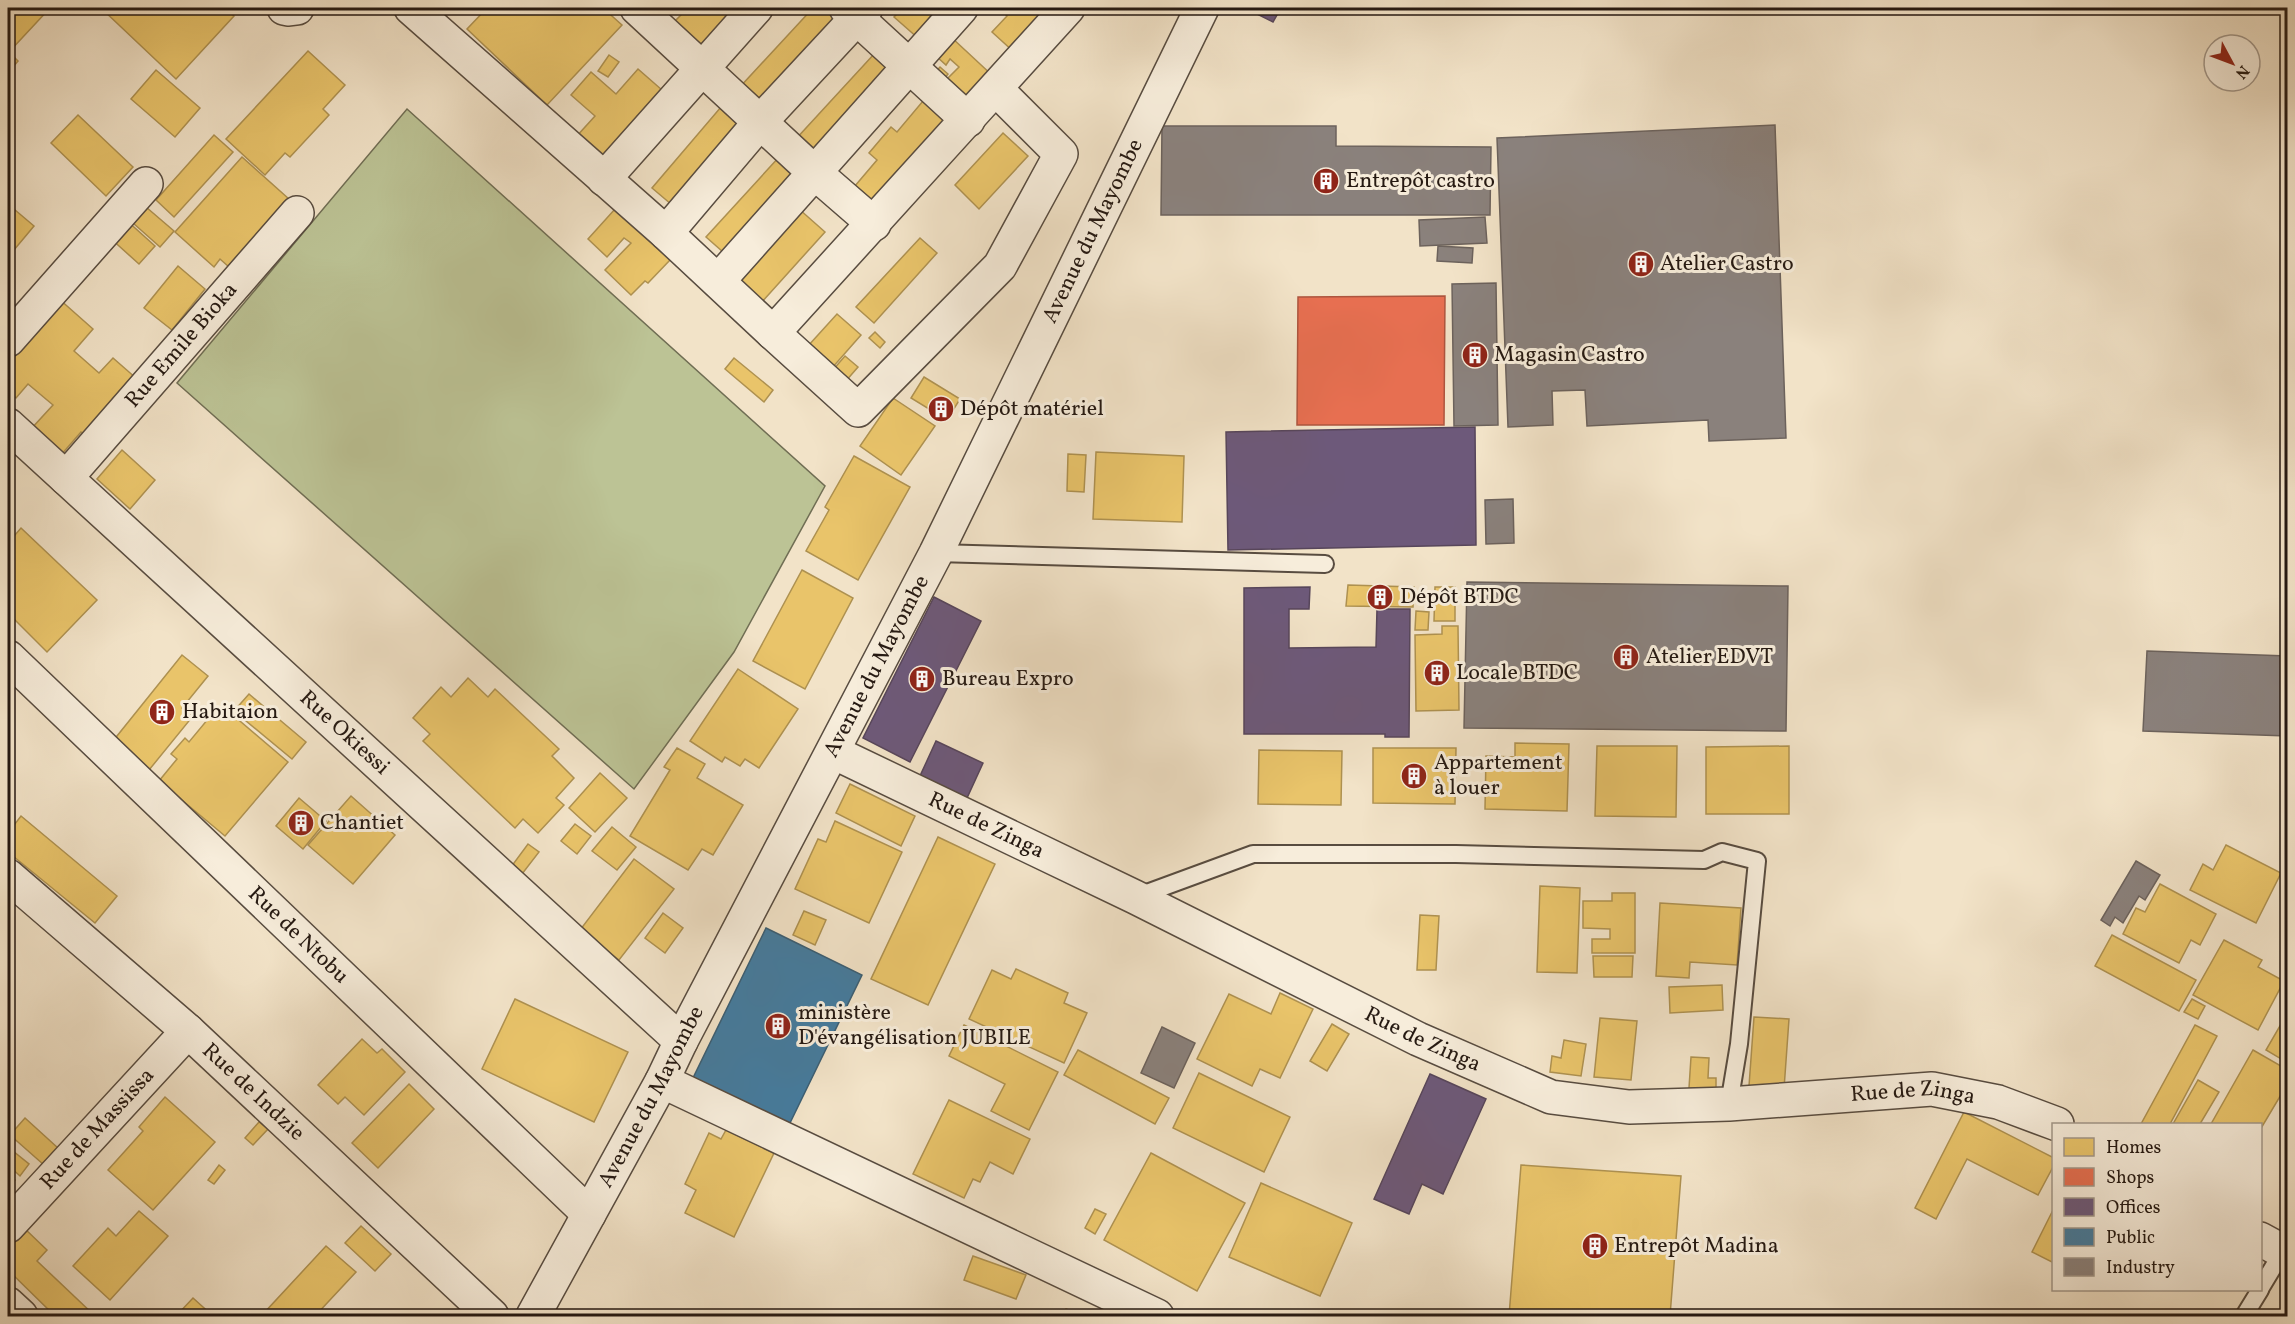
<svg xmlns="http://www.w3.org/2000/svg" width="2295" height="1324" viewBox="0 0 2295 1324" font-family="Vollkorn,serif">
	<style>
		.green { fill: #bcc395; stroke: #706e54; stroke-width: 1.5 }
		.homes { fill: #e9c46a; stroke: #ae9150; stroke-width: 1.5 }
		.shops { fill: #e76f51; stroke: #ad553e; stroke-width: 1.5 }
		.offices { fill: #6d597a; stroke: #57465b; stroke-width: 1.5 }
		.public { fill: #457b9d; stroke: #3b5e73; stroke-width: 1.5 }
		.industry { fill: #8a817c; stroke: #6c625c; stroke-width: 1.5 }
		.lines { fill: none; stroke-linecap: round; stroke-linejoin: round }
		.service-casing { stroke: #584c40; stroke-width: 20 }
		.minor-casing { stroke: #584c40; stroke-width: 36 }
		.tertiary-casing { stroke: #584c40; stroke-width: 36 }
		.service { stroke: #f7eddb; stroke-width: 16 }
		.minor { stroke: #f7eddb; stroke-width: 33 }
		.tertiary { stroke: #f7eddb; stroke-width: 33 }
		.labels { text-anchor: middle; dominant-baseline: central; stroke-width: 6; stroke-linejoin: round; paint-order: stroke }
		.poi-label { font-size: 22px; fill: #251912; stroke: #f7eddb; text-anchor: start }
		.street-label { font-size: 22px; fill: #251912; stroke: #f7eddb }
	</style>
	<rect width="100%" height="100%" fill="#f2e3c8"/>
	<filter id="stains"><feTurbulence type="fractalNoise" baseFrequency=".00333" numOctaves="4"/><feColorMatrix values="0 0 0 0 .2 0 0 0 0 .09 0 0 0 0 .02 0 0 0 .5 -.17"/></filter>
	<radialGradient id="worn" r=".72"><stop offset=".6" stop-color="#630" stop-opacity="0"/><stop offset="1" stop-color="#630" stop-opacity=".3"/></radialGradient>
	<path class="green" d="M407,109L825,486L734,652L634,789L177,383Z"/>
	<g class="homes">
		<path d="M8,8H50L9,52L18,61L8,73Z"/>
		<path d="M101,8H191L195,12L199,8H225L234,16L176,79Z"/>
		<path d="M487,8H603L622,25L547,105L467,29Z"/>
		<path d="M651,8H673L663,18Z"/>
		<path d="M688,8H743L702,52L672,24Z"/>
		<path d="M813,8H831L841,17L759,106L739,88Z"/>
		<path d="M903,8H928L938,17L919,39L894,17Z"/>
		<path d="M1001,8H1032L1045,20L1015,53L992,32L1007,16L1000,9Z"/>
		<path d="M951,37L994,77L968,104L944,82L959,67L950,59L946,65L936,56Z"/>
		<path d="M308,51L345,85L323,109L329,115L290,157L285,153L265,175L226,139Z"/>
		<path d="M875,53L897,72L818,160L795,140Z"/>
		<path d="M609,55L619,62L608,77L598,71Z"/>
		<path d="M940,67L948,74L940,84L932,76Z"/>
		<path d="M638,69L662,90L601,158L576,137L595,116L571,95L591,72L616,94Z"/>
		<path d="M156,70L200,108L175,137L131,99Z"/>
		<path d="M923,101L948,122L872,213L849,193L877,160L869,153L891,127L897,132Z"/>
		<path d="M721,107L747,129L678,210L652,188Z"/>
		<path d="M78,115L133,167L106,196L51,143Z"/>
		<path d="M1003,133L1028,156L979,209L955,185Z"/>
		<path d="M214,135L233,152L174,217L156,200Z"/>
		<path d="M780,156L804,177L731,259L706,237Z"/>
		<path d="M242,157L289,199L229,267L220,259L214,267L175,232Z"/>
		<path d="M8,204L34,226L14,250L8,245Z"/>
		<path d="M146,207L174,231L160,247L133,223Z"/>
		<path d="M615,209L670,260L648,283L645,281L631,295L605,270L631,243L624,238L607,257L588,239Z"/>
		<path d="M799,209L825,232L760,304L734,281Z"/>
		<path d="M125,219L155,246L139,264L109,237Z"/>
		<path d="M920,238L937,253L874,323L856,307Z"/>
		<path d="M178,266L205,289L172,330L144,308Z"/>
		<path d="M58,298L93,329L74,351L99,373L113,358L137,379L87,436L81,432L61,455L31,429L53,405L28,384L16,398L8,391V356Z"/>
		<path d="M837,314L861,335L832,368L808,346Z"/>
		<path d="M875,332L885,342L880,348L869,338Z"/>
		<path d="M845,356L858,367L845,382L832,371Z"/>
		<path d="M734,358L773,390L764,402L725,369Z"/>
		<path d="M924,377L960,399L947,420L911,398Z"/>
		<path d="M893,398L935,426L901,475L860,446Z"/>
		<path d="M122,450L155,480L130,509L97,479Z"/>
		<path d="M1096,452L1184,456L1182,522L1093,519Z"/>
		<path d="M1068,454L1086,455L1084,492L1067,491Z"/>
		<path d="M854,456L910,487L858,580L806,551L829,510L825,507Z"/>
		<path d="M21,528L97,600L47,652L8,613V543Z"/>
		<path d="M802,570L853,598L805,689L753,661Z"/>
		<path d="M1348,585L1414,587L1413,607L1346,606Z"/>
		<path d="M1435,587H1455V621H1434Z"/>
		<path d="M1416,611L1429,612L1428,630H1415Z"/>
		<path d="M1442,626H1458L1459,710L1416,711L1415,635L1442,634Z"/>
		<path d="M182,655L208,676L182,708L193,716L149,770L113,741Z"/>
		<path d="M738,669L798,709L759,768L745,759L740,766L725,757L722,762L690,741Z"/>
		<path d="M468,678L488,697L495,689L559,749L552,756L574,778L556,798L564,805L538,833L523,819L515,828L423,741L430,734L413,718L441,687L451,697Z"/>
		<path d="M249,694L306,742L292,759L234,711Z"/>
		<path d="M227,710L288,762L225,836L159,781L177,759L171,754L185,738L189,742L213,713L220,719Z"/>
		<path d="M1515,743L1569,744L1567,811L1485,809L1486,756L1515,757Z"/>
		<path d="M1597,746H1677L1676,817L1595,816Z"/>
		<path d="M1789,746V814H1706V747Z"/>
		<path d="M677,748L705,764L697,778L743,805L713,855L702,849L688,870L630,836L670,770L664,767Z"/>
		<path d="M1373,748H1456L1455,804L1373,803Z"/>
		<path d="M1259,750L1342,751L1341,805L1258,804Z"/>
		<path d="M600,773L627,798L595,832L569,808Z"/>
		<path d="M850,784L915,816L901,846L836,813Z"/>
		<path d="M351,796L395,835L353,884L308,845Z"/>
		<path d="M299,798L326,821L303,849L276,826Z"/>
		<path d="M21,816L117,896L95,923L8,852V833Z"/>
		<path d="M835,821L902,852L869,923L795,889L818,839L826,842Z"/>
		<path d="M575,824L591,836L577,854L561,841Z"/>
		<path d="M612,827L636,847L617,870L592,851Z"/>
		<path d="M938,837L995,864L928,1005L871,979Z"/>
		<path d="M528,844L539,852L522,874L511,867Z"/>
		<path d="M2226,845L2281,873L2256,923L2190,890L2203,864L2213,870Z"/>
		<path d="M634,859L674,889L619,960L580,930Z"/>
		<path d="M2160,884L2216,914L2200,945L2191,940L2179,963L2123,934L2136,908L2145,912Z"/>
		<path d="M1540,886L1580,888L1577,973L1537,972Z"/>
		<path d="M1612,893H1635V953H1592V939H1610V929L1583,928V901H1612Z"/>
		<path d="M1660,903L1741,908L1737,965L1690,962L1689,978L1656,976Z"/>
		<path d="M804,911L826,920L815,945L793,935Z"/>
		<path d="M663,913L683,928L665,953L645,938Z"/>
		<path d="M1420,915L1439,916L1436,970H1417Z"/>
		<path d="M2112,935L2196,980L2179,1011L2095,966Z"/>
		<path d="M2224,940L2262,960L2258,967L2284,981L2258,1030L2193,995Z"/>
		<path d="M1593,956H1633L1632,977H1594Z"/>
		<path d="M1016,969L1068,993L1064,1003L1087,1013L1064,1063L969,1019L992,970L1011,979Z"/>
		<path d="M1722,985L1723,1010L1670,1013L1669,987Z"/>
		<path d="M1280,993L1313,1009L1280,1078L1260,1069L1252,1086L1197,1059L1229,994L1271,1014Z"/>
		<path d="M515,999L628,1052L594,1122L482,1069Z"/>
		<path d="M2192,999L2205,1006L2198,1019L2184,1012Z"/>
		<path d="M2288,1012V1063L2266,1050Z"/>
		<path d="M1754,1017L1789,1019L1784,1089L1749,1086Z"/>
		<path d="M1600,1018L1637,1021L1631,1080L1594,1077Z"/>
		<path d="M1332,1024L1349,1034L1327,1071L1310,1061Z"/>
		<path d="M964,1025L1058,1072L1029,1130L991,1111L1005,1084L949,1056Z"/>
		<path d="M2195,1025L2217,1036L2170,1124H2141Z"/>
		<path d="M362,1039L377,1053L382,1049L405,1072L364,1115L345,1097L338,1104L318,1085Z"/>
		<path d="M1564,1040L1586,1044L1581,1076L1550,1072L1552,1056L1561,1058Z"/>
		<path d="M1078,1050L1169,1098L1155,1124L1064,1075Z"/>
		<path d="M2253,1050L2288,1070V1083L2260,1130V1124H2211Z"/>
		<path d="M1691,1057L1709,1058L1708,1078H1716V1089L1689,1088Z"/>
		<path d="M1199,1073L1290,1117L1264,1172L1173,1128Z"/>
		<path d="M2198,1080L2219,1092L2200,1124H2173Z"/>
		<path d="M409,1084L434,1109L378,1168L352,1143Z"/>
		<path d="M165,1097L215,1142L153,1210L108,1170L143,1131L139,1127Z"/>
		<path d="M949,1100L1030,1139L1013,1174L990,1162L980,1182L973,1179L964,1198L913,1174Z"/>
		<path d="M1964,1112L2054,1158V1165L2038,1195L1967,1159L1936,1219L1915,1208Z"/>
		<path d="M25,1118L58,1148L44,1165L10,1135Z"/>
		<path d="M259,1122L268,1129L253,1145L245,1138Z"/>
		<path d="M726,1130L774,1153L734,1237L685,1213L696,1190L685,1184L709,1133L721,1139Z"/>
		<path d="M8,1147L29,1164L20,1176L8,1165Z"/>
		<path d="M1151,1153L1245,1203L1197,1291L1104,1240Z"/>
		<path d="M219,1165L225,1170L214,1184L208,1180Z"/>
		<path d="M1521,1165L1681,1176L1670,1316H1509Z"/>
		<path d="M8,1173L15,1180L8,1188Z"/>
		<path d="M1261,1183L1352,1223L1320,1296L1229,1257Z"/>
		<path d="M2054,1208V1263L2032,1252Z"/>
		<path d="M1095,1209L1106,1214L1095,1234L1085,1228Z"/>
		<path d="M139,1211L168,1236L110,1300L73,1266L108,1228L116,1236Z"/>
		<path d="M361,1226L391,1254L375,1271L345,1243Z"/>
		<path d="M23,1227L47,1250L37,1261L95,1316H55L8,1270V1242Z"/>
		<path d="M326,1246L356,1272L315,1316H268L264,1313Z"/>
		<path d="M973,1256L1026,1275L1016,1299L964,1280Z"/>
		<path d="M193,1298L213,1316H176Z"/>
		<path d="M1066,1309L1085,1316H1063Z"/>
	</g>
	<path class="shops" d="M1445,296L1444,425H1297L1298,297Z"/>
	<g class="offices">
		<path d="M1245,8H1281L1273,22Z"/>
		<path d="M1475,427L1476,545L1228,550L1226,432Z"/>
		<path d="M1310,587L1309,609H1289V648L1376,647L1377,609H1410L1409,737H1385V734H1244V588Z"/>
		<path d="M934,597L981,621L910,762L863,738Z"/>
		<path d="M936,741L983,763L967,798L920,776Z"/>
		<path d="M1430,1074L1486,1099L1443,1194L1422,1184L1409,1214L1374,1199Z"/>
	</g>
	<path class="public" d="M766,928L862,975L789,1125L693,1078Z"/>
	<g class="industry">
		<path d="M1775,125L1786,438L1709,441L1708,420L1587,426L1585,390L1552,391L1553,425L1508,427L1497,138Z"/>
		<path d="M1162,126H1336V146L1491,147L1490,215H1161Z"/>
		<path d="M1485,217L1487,243L1420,246L1419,220Z"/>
		<path d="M1438,246L1473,248L1472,263L1437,261Z"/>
		<path d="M1496,283L1498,425L1454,426L1452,284Z"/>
		<path d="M1513,499L1514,543L1486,544L1485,500Z"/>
		<path d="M1467,582L1788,586L1786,731L1464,728Z"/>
		<path d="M2147,651L2288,656V736L2143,731Z"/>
		<path d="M2136,861L2160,875L2145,900L2139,896L2123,923L2115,917L2110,926L2101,920Z"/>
		<path d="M1162,1027L1195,1043L1174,1088L1141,1073Z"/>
	</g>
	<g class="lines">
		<defs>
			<g id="service">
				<path d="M936,553L1325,564"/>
				<path d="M1136,897L1253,854H1456L1704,860L1722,852L1757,861L1739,1044L1729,1104"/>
				<path d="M2260,1289L2286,1246"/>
				<path d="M2244,1316L2260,1290"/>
			</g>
			<g id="minor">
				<path d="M284,8L289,9L297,8"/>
				<path d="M411,8L666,233L773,333L1068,8"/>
				<path d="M637,8L814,172L874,224"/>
				<path d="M846,8L968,120"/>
				<path d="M604,179L756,8"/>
				<path d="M666,233L761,121L866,8"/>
				<path d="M718,281L961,8"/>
				<path d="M773,333L858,410L1000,266L1061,154L996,89"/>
				<path d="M8,340L146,184"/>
				<path id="s1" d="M8,425L681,1041"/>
				<path id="s2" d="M66,478L297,213"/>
				<path id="s3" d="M8,657L589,1214"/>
				<path id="s4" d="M833,752L1135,897L1418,1039L1551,1097L1629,1107L1729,1104L1932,1089L1998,1102L2057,1124"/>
				<path id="s5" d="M8,876L188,1031L492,1316"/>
				<path d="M662,1081L1157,1316"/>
				<path id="s6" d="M8,1226L188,1031"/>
				<path d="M2260,1239L2282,1251"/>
				<path d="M8,1304L21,1316"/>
			</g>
			<g id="tertiary">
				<path id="s7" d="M533,1316L662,1081L681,1041L936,553L1202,8"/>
			</g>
		</defs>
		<use href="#service" class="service-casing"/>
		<use href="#minor" class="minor-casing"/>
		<use href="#tertiary" class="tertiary-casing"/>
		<use href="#service" class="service"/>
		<use href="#minor" class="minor"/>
		<use href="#tertiary" class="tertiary"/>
	</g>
	<defs>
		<symbol id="building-disc" viewBox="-11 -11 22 22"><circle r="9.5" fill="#8f2418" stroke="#f7eddb"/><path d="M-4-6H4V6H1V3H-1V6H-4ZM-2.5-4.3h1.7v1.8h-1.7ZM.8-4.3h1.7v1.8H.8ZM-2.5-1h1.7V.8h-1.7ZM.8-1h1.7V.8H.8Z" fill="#fff"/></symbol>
	</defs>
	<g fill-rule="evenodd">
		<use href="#building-disc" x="1311" y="166" width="30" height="30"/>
		<use href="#building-disc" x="1626" y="249" width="30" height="30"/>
		<use href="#building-disc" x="1460" y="340" width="30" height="30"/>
		<use href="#building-disc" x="926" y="394" width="30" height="30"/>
		<use href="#building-disc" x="1365" y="582" width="30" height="30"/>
		<use href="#building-disc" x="1611" y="642" width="30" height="30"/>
		<use href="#building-disc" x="1422" y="658" width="30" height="30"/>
		<use href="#building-disc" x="907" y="664" width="30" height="30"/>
		<use href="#building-disc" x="147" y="697" width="30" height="30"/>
		<use href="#building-disc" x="1399" y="761" width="30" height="30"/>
		<use href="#building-disc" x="286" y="808" width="30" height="30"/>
		<use href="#building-disc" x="763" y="1011" width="30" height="30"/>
		<use href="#building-disc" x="1580" y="1231" width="30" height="30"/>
	</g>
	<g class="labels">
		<g class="poi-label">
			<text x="1346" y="181">Entrepôt castro</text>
			<text x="1660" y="264">Atelier Castro</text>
			<text x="1494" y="355">Magasin Castro</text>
			<text x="960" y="409">Dépôt matériel</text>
			<text x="1400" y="597">Dépôt BTDC</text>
			<text x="1646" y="657">Atelier EDVT</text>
			<text x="1456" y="673">Locale BTDC</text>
			<text x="942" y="679">Bureau Expro</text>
			<text x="182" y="712">Habitaion</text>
			<text x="1434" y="763">Appartement<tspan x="1434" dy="25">à louer</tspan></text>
			<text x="320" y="823">Chantiet</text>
			<text x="798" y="1013">ministère<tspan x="798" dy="25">D'évangélisation JUBILE</tspan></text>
			<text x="1614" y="1246">Entrepôt Madina</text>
		</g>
		<g class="street-label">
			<text stroke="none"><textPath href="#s7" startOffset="1221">Avenue du Mayombe</textPath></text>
			<text stroke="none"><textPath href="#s2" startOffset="176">Rue Emile Bioka</textPath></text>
			<text stroke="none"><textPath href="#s7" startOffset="735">Avenue du Mayombe</textPath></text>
			<text stroke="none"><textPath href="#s1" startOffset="456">Rue Okiessi</textPath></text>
			<text stroke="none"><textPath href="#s4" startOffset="170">Rue de Zinga</textPath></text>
			<text stroke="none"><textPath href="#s3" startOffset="402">Rue de Ntobu</textPath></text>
			<text stroke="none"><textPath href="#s4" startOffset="656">Rue de Zinga</textPath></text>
			<text stroke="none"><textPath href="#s5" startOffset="327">Rue de Indzie</textPath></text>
			<text stroke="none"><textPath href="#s7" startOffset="249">Avenue du Mayombe</textPath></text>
			<text stroke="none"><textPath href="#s4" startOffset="1160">Rue de Zinga</textPath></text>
			<text stroke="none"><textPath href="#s6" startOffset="132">Rue de Massissa</textPath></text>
		</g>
	</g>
	<rect width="2295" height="1324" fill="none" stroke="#f2e3c8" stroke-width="30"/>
	<rect x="9" y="9" width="2277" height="1306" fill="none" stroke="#251912" stroke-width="3"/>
	<rect x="15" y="15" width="2265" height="1294" fill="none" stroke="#251912" stroke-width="1.5"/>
	<rect x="2052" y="1123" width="210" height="168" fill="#f7eddb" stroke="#a3988b" stroke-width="1.5"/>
	<rect x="2064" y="1138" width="30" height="18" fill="#e9c46a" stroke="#a3988b" stroke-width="1.5"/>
	<text x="2106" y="1153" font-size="18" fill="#251912">Homes</text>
	<rect x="2064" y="1168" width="30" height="18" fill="#e76f51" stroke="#a3988b" stroke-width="1.5"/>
	<text x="2106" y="1183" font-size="18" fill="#251912">Shops</text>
	<rect x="2064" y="1198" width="30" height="18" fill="#6d597a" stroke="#a3988b" stroke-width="1.5"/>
	<text x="2106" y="1213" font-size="18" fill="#251912">Offices</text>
	<rect x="2064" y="1228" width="30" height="18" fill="#457b9d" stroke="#a3988b" stroke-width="1.5"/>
	<text x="2106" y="1243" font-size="18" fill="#251912">Public</text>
	<rect x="2064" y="1258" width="30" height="18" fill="#8a817c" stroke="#a3988b" stroke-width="1.5"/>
	<text x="2106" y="1273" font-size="18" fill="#251912">Industry</text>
	<g transform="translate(2232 63) rotate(131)"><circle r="28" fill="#f7eddb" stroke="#a3988b" stroke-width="1.5"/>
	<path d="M0-4.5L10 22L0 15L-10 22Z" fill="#8f2418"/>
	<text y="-9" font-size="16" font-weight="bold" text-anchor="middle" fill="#251912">N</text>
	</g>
	<rect width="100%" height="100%" filter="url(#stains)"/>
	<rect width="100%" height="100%" fill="url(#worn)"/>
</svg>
